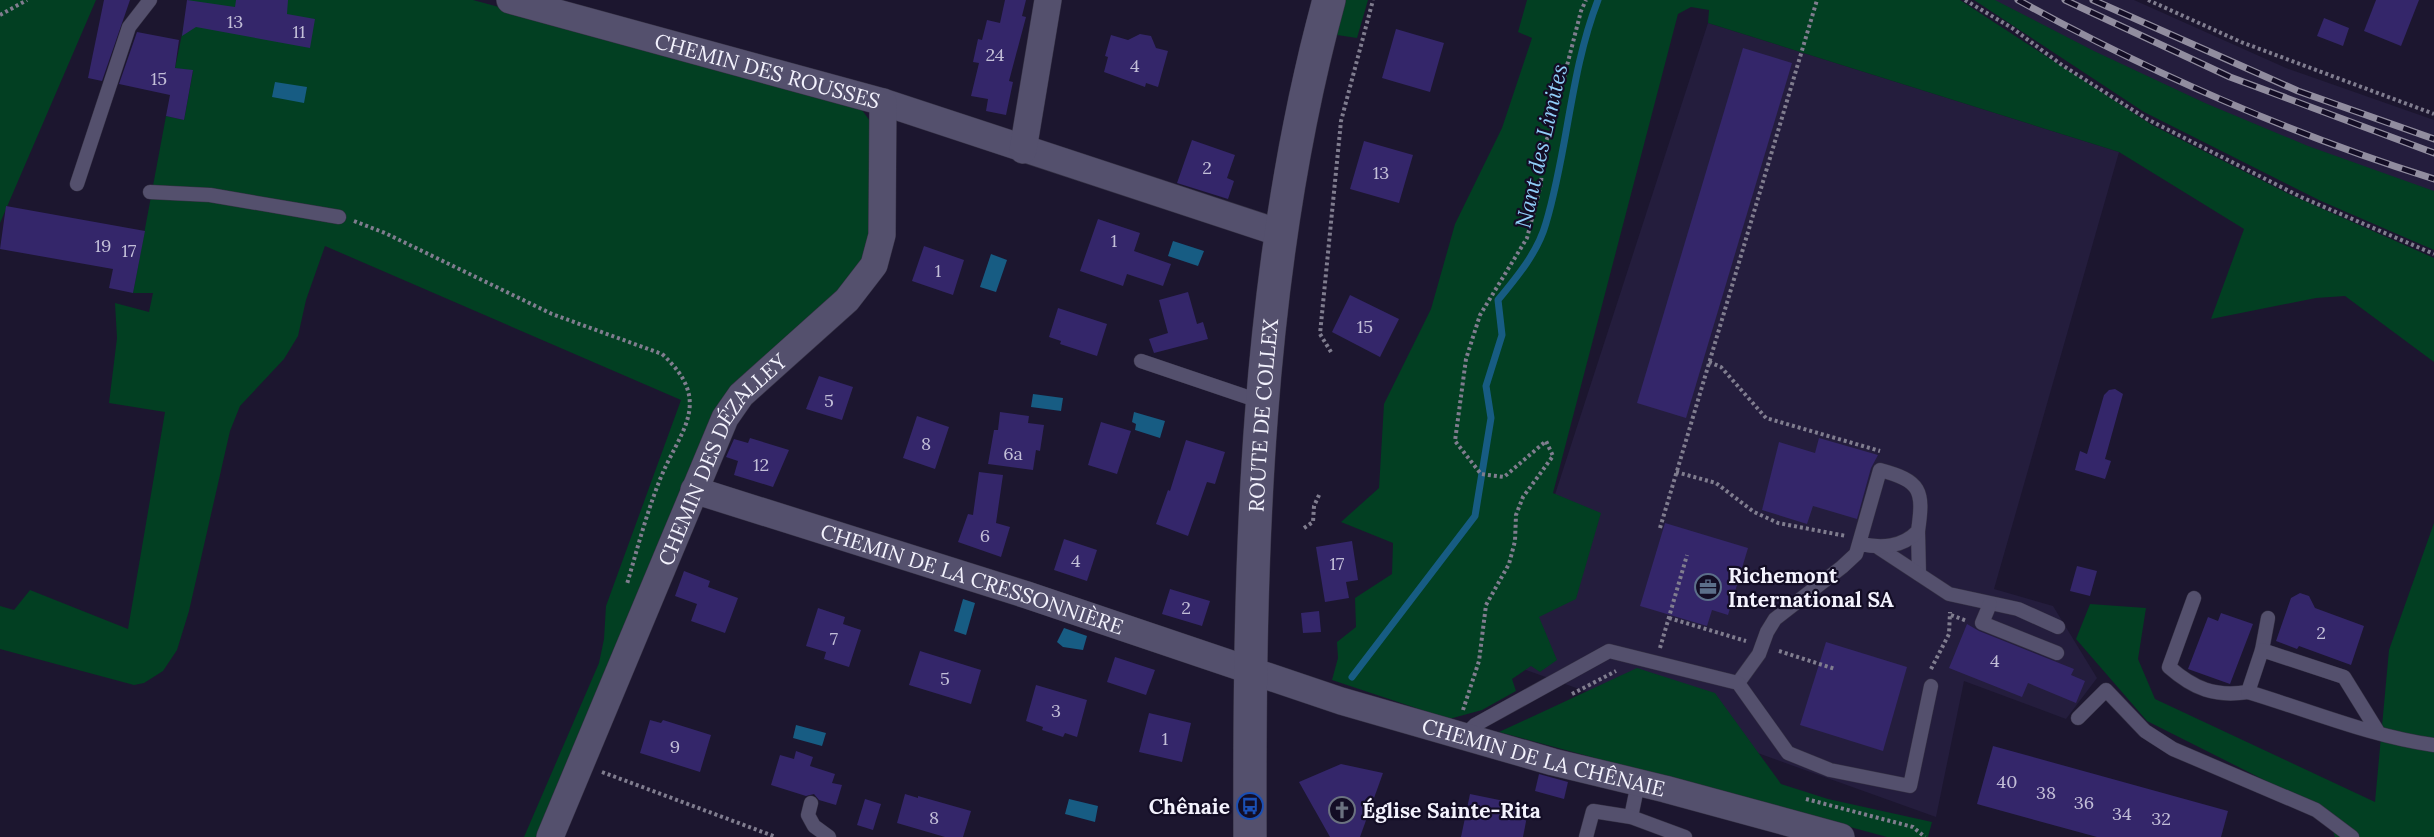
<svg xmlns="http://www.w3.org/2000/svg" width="2434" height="837" viewBox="0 0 2434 837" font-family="Lora,serif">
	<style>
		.built { fill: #241d3d }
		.green { fill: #023f22 }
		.water { fill: #175c83 }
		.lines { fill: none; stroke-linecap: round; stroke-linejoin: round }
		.stream { stroke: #175c83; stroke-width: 7 }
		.building { fill: #34266a }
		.service-casing { stroke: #363245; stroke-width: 15 }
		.minor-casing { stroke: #363245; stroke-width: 28 }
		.tertiary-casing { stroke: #363245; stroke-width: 34 }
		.path { stroke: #807d8f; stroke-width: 4; stroke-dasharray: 3 3; stroke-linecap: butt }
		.service { stroke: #54506d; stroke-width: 14 }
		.minor { stroke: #54506d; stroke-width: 27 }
		.tertiary { stroke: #54506d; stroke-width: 33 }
		.rail-casing { stroke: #918d9f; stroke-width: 7 }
		.rail { stroke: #130d25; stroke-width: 4.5; stroke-dasharray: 14; stroke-linecap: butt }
		.labels { text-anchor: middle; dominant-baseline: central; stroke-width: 4.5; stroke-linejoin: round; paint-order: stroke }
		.number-label { font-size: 18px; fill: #c3bfd8 }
		.street-label { font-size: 21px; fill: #f3f2fd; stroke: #130d25 }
		.poi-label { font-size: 21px; font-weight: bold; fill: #f3f2fd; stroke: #130d25; text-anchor: start }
		.water-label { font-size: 22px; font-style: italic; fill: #91cff9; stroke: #130d25 }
	</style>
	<rect width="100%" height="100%" fill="#1c162f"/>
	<g class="built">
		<path d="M1980,0H2134L2286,68L2434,120V234Z"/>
		<path d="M1708,23L2119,152L1994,589L2053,606L2097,678L2066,719L1964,681L1936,817L1501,661Z"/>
	</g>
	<g class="green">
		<path d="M0,0H96L0,223Z"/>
		<path d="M189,0H473L797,87L862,110L875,128L874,224L858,273L741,384L539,837H524L599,663L604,639L606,606L681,400L325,246L306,300L298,336L284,359L240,406L230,431L189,611L177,650L163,671L144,683L134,685L0,649V606L14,610L30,590L128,629L165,412L109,403L117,338L115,303L149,312L153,293H133L166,116L184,120L193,71L175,68Z"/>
		<path d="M1339,0H1368L1357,38L1337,35Z"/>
		<path d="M1527,0H1960L2152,125L2289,194L2434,258V362L2345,296L2316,298L2211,319L2244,229L2119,152L1708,23L1709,10L1691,7L1678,14L1553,493L1601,513L1576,599L1539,617L1557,660L1540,672L1531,666L1512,679L1516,691L1482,710L1449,719L1332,680L1338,658L1337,642L1356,627L1355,598L1392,574L1393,543L1341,522L1379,488L1384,404L1431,309L1455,224L1502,128L1532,38L1518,32Z"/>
		<path d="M1974,0H1995L2094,51L2205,103L2308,146L2434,191V250L2321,201L2144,112Z"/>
		<path d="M2434,523V837H2335L2326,811L2147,721L2076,639L2090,604L2146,608L2138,659L2155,699L2375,802L2389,650Z"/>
		<path d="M1637,668L1715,693L1781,784L1828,799L1932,822L1928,837H1887L1499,732Z"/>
	</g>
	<g class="water">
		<path d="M275,82L307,87L304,103L272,97Z"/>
		<path d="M1173,241L1204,251L1198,266L1168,256Z"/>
		<path d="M991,254L1007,260L996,292L980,287Z"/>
		<path d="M1033,394L1063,398L1061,411L1031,407Z"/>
		<path d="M1134,412L1165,421L1160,438L1135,430L1136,424L1132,422Z"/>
		<path d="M963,599L975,603L966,635L954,631Z"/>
		<path d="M1064,628L1087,636L1083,650L1063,647L1057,642Z"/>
		<path d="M796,725L826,733L822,746L793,738Z"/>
		<path d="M1069,799L1098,806L1095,822L1065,814Z"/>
	</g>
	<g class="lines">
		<path class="stream" d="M1352,677L1475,516L1491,418L1486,386L1502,335L1498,300C1517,277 1538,252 1546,223C1568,150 1570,72 1598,0"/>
	</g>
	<g class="building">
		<path d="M104,0H130L102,81L88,78Z"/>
		<path d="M187,0L235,7L236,0H288L287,14L315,19L310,48L196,27L182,36Z"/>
		<path d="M1005,0H1026L1022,16L1026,17L1009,81L1013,82L1006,115L986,111L988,99L971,96L979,63L973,62L978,39L982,40L987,20L1000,23Z"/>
		<path d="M2376,0H2419L2401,46L2364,31Z"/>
		<path d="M2324,18L2349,28L2343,46L2317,36Z"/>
		<path d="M1396,29L1444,43L1430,92L1382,78Z"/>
		<path d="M137,32L179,40L175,68L193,70L184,120L166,116L170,95L119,84Z"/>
		<path d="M1140,34L1151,36L1156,48L1168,51L1158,87L1146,83L1145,87L1104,72L1108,57L1105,56L1111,35L1128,40Z"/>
		<path d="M1743,48L1792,63L1686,418L1637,403Z"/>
		<path d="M1192,140L1235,155L1227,178L1234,181L1228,199L1177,183Z"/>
		<path d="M1364,141L1413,155L1399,203L1350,189Z"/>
		<path d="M6,206L145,231L133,293L109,288L113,269L0,249Z"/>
		<path d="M1098,219L1140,233L1134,251L1171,264L1163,286L1127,274L1123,286L1080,271Z"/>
		<path d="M924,246L964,260L953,295L912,281Z"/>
		<path d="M1188,292L1197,324L1203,322L1208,339L1154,353L1149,339L1168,333L1159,300Z"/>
		<path d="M1350,295L1399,319L1380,357L1332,332Z"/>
		<path d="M1058,308L1107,324L1097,356L1060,344L1061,341L1049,337Z"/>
		<path d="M819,376L853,387L842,420L806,409Z"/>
		<path d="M2109,390L2115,389L2123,394L2105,459L2111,461L2105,479L2075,470L2080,451L2087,454L2104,395Z"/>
		<path d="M1000,412L1029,416L1028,423L1044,425L1040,451L1036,450L1033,470L988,464L994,430H998Z"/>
		<path d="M917,416L949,427L935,469L903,458Z"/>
		<path d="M1101,422L1131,431L1117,474L1088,465Z"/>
		<path d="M750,438L789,450L773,487L734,475L738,461L726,457L734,439L748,443Z"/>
		<path d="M1819,438L1878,455L1871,468L1857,519L1813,506L1807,524L1762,510L1779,442L1815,453Z"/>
		<path d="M1186,440L1225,452L1215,484L1207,482L1188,536L1156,524L1168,490L1170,491Z"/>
		<path d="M979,472L1003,475L996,523L1010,527L1001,557L958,542L968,514L973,515Z"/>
		<path d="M1665,523L1748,548L1728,615L1712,610L1707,626L1640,606Z"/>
		<path d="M1064,539L1097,550L1087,581L1054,570Z"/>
		<path d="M1352,541L1358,580L1346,582L1349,598L1325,602L1316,547Z"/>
		<path d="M2077,566L2097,571L2090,596L2070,591Z"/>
		<path d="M684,571L710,581L708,587L738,598L725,633L691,621L697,604L675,596Z"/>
		<path d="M1170,589L1210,601L1202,626L1162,614Z"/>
		<path d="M2300,593L2309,596L2315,608L2364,626L2351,665L2299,646L2297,649L2276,641L2291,598Z"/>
		<path d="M818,608L845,617L843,624L861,630L849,667L824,659L826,652L806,646Z"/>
		<path d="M1319,611L1321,632L1303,633L1301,613Z"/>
		<path d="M2221,613L2253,624L2230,684L2188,669L2208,617L2218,621Z"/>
		<path d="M1967,624L1979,631L2074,669L2071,675L2085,681L2076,703L2028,683L2022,697L1949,668Z"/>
		<path d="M1826,642L1907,667L1883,751L1800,725Z"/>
		<path d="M920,651L981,670L971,704L909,685Z"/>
		<path d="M1115,657L1155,670L1146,695L1107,682Z"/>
		<path d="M1036,685L1087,700L1077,737L1065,733L1063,737L1042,730L1043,727L1026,721Z"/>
		<path d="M1149,713L1191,723L1182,762L1139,752Z"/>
		<path d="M650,720L661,723L663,720L711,735L700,772L640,753Z"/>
		<path d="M1993,746L2228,811L2221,837H2097L1977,804Z"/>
		<path d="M796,751L813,757L810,766L835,774L832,783L842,785L836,805L819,800L814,794L806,796L771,785L780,755L794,759Z"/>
		<path d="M1341,764L1383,773L1360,837H1330L1299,782Z"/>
		<path d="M1539,774L1568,782L1564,799L1535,791Z"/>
		<path d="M905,794L918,798V796L971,811L963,837H945L897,823Z"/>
		<path d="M1470,794L1529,806L1523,837H1461Z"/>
		<path d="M865,799L881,804L873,830L857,825Z"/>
	</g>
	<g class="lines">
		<defs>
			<g id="service">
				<path d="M77,184L129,27L150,0"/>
				<path d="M150,192L210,195L339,217"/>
				<path d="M1141,361L1262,402"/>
				<path d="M1918,531L1919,574"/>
				<path d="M1879,548L1949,594L2018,609L2058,627"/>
				<path d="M2194,598L2169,667C2194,689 2215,697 2248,692"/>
				<path d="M1990,604L1982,623L2057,653"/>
				<path d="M2262,650L2268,618"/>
				<path d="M1738,683L1759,654L1767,632L1775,619L1842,567L1856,554L1880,470C1921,481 1924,490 1918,531C1902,548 1881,548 1860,544"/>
				<path d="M2078,718L2106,690L2145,731L2173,749L2316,810L2352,837"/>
				<path d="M2378,732L2344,677L2262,650L2248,692C2308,710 2373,737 2434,745"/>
				<path d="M1464,736L1475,725L1609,651L1738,683L1788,753L1830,770L1910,786L1931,686"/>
				<path d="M811,803L808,815L814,826L829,837"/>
				<path d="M1631,817L1638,783"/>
				<path d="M1586,837L1593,811L1631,817L1685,837"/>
			</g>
			<g id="minor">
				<path id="s1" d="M510,0L883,102L1280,233"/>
				<path d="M1023,150L1048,0"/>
				<path id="s2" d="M694,490L1027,595L1341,701L1553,762L1665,789L1841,837"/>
				<path id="s3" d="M550,837L725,418L741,395L847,300L874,265L882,235L883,102"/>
			</g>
			<g id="tertiary">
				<path id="s4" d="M1250,837C1249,557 1255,271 1329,0"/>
			</g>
		</defs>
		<use href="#service" class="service-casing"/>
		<use href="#minor" class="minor-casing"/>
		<use href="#tertiary" class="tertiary-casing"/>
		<g class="path">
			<path d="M1965,0L2012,28L2062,65L2147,119L2301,197L2434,254"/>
			<path d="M2148,0L2241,42L2434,114"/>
			<path d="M0,15L27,0"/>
			<path d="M354,221L385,233L552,314L662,354C716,403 678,432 659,482C646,515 637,550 627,584"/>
			<path d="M1331,352L1320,334L1341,121L1373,0"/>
			<path d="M1709,362L1721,367L1766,418L1880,451"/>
			<path d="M1676,472L1716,483L1754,512L1778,523L1846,536"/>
			<path d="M1304,528L1313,522L1314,506L1320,493"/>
			<path d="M1660,528L1817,0"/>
			<path d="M1951,615L1967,621"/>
			<path d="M1669,618L1746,641"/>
			<path d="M1660,648L1687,555"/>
			<path d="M1779,651L1835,669"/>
			<path d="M1931,669L1949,634L1950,612"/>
			<path d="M1572,694L1616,671"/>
			<path d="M1463,710L1479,661L1486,605L1509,564L1515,541L1516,515L1523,497L1553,456L1546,441L1504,477L1481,474L1455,441L1466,359L1480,315L1527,238L1541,184L1543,148L1550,132L1581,11L1586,0"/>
			<path d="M602,772L776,837"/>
			<path d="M1806,799L1913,827L1925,837"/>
		</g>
		<use href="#service" class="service"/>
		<use href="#minor" class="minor"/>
		<use href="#tertiary" class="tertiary"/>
		<defs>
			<g id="rail">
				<path d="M2018,0C2149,72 2291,134 2434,179"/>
				<path d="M2065,0L2230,77L2434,153"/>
				<path d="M2093,0L2298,91L2434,139"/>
			</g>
		</defs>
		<use href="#rail" class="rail-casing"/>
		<use href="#rail" class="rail"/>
	</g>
	<defs>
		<symbol id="office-ring" viewBox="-11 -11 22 22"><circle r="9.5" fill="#130d25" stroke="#5c6f8a" stroke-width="1.5"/><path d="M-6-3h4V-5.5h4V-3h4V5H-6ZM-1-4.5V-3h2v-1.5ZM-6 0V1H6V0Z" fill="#5c6f8a"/></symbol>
		<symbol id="bus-ring" viewBox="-11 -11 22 22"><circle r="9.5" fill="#130d25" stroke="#1a4fb4" stroke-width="1.5"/><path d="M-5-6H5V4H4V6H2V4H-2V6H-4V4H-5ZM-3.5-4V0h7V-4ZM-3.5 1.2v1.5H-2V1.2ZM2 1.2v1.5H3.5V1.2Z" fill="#1a4fb4"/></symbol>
		<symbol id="church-ring" viewBox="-11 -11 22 22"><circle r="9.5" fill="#130d25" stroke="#6b7280" stroke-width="1.5"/><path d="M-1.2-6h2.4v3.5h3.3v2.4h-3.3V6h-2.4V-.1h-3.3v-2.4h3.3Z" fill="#6b7280"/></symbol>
	</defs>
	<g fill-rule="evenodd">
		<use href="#office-ring" x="1693" y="572" width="30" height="30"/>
		<use href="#bus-ring" x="1235" y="791" width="30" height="30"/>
		<use href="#church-ring" x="1327" y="795" width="30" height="30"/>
	</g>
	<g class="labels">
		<g class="number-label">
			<text x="235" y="21">13</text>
			<text x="299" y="31">11</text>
			<text x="995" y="54">24</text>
			<text x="1135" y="65">4</text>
			<text x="159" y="78">15</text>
			<text x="1207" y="167">2</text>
			<text x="1381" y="172">13</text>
			<text x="1114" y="240">1</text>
			<text x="103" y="245">19</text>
			<text x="129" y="250">17</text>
			<text x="938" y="270">1</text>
			<text x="1365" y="326">15</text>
			<text x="829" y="400">5</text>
			<text x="926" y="443">8</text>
			<text x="1013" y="453">6a</text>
			<text x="761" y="464">12</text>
			<text x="985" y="535">6</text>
			<text x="1076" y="560">4</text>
			<text x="1337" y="563">17</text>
			<text x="1186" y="607">2</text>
			<text x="2321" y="632">2</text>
			<text x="834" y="638">7</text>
			<text x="1995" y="660">4</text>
			<text x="945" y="678">5</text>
			<text x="1056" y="710">3</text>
			<text x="1165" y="738">1</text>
			<text x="675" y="746">9</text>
			<text x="2007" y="781">40</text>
			<text x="2046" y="792">38</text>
			<text x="2084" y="802">36</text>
			<text x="2122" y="813">34</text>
			<text x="934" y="817">8</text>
			<text x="2161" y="818">32</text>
		</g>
		<g class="street-label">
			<text stroke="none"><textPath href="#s1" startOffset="267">CHEMIN DES ROUSSES</textPath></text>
			<text stroke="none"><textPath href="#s4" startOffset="422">ROUTE DE COLLEX</textPath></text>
			<text stroke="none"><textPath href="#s3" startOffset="417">CHEMIN DES DÉZALLEY</textPath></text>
			<text stroke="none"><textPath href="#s2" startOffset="292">CHEMIN DE LA CRESSONNIÈRE</textPath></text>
			<text stroke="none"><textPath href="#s2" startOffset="891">CHEMIN DE LA CHÊNAIE</textPath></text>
		</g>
		<g class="poi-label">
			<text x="1728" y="575">Richemont<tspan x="1728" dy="24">International SA</tspan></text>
			<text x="1230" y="806" text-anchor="end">Chênaie</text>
			<text x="1362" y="810">Église Sainte-Rita</text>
		</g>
		<g class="water-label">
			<text transform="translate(1541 146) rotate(-77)">Nant des Limites</text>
		</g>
	</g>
</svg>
